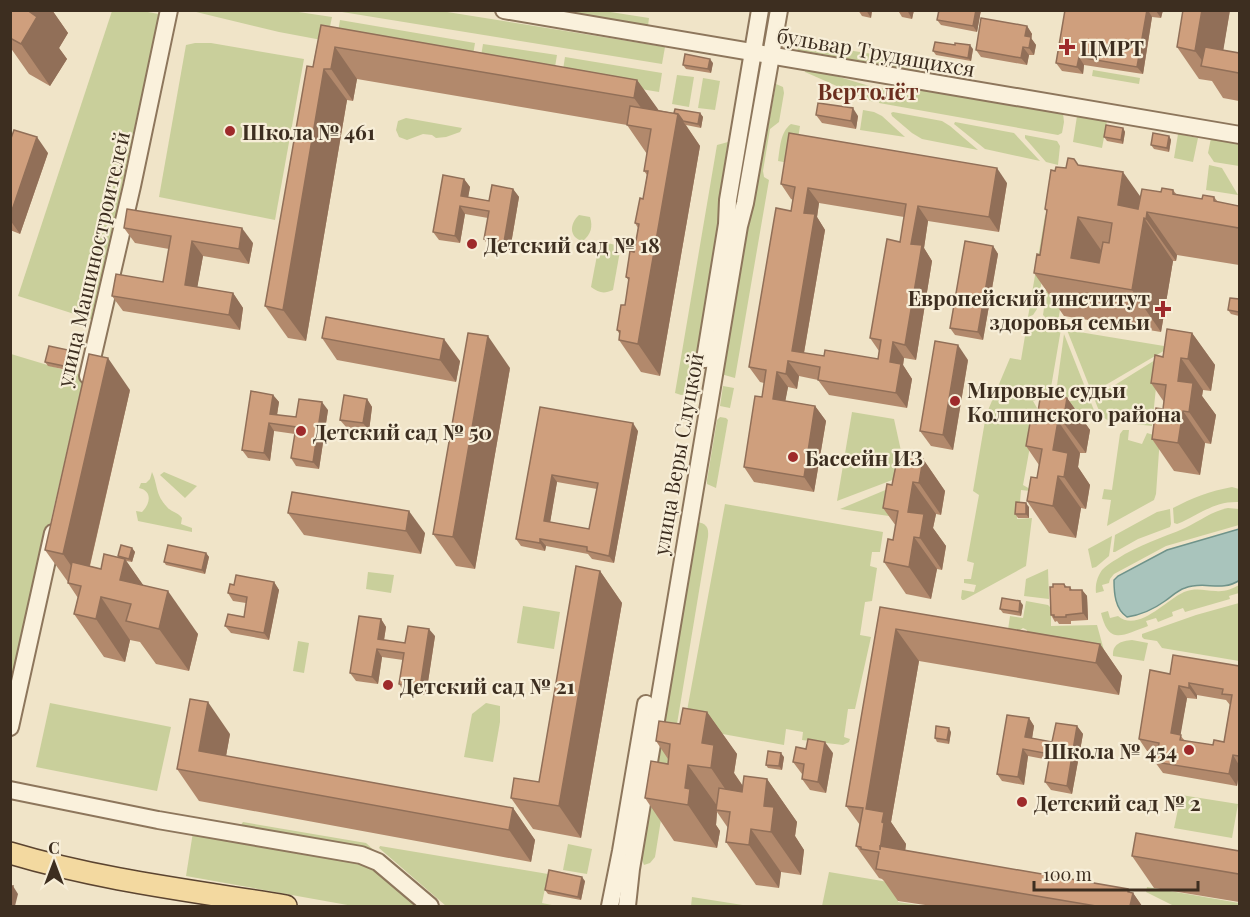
<svg xmlns="http://www.w3.org/2000/svg" width="1250" height="917" viewBox="0 0 1250 917" font-family="'Playfair Display',serif">
	<style>
		.green { fill: #c9cf9b }
		.water { fill: #a9c4bc; stroke: #6f938a; stroke-width: 1.5 }
		.lines { fill: none; stroke-linecap: round; stroke-linejoin: round }
		.minor-casing { stroke: #8d765c; stroke-width: 20 }
		.major-casing { stroke: #5b4430; stroke-width: 24 }
		.minor { stroke: #faf1dc; stroke-width: 16 }
		.major { stroke: #f3d9a0; stroke-width: 21 }
		.wall { fill: #b2896c; fill-rule: evenodd }
		.shaded-wall { fill: #916f58 }
		.building { fill: #cf9f7d; stroke: #916f58; stroke-width: 1.5; fill-rule: evenodd }
		.poi-dot { fill: #9e2a2b; stroke: #f7eed8; stroke-width: 2 }
		.labels { text-anchor: middle; dominant-baseline: central; stroke-width: 4.5; stroke-linejoin: round; paint-order: stroke }
		.poi-label { font-size: 21px; font-weight: bold; fill: #3d2e20; stroke: #f7eed8; text-anchor: start }
		.street-label { font-size: 21px; fill: #3d2e20; stroke: #f7eed8 }
		.neighbourhood-label { font-size: 22px; font-weight: bold; fill: #6b2e1e; stroke: #f7eed8 }
	</style>
	<rect width="100%" height="100%" fill="#f0e4c8"/>
	<g class="green">
		<path d="M112,11H142L159,14L93,320L18,296Z"/>
		<path d="M192,11H292L332,17L327,41L279,32Z"/>
		<path d="M336,11H441L665,47L662,64Z"/>
		<path d="M571,11H604L649,18L648,26L570,13Z"/>
		<path d="M340,20L475,43L472,61L337,38Z"/>
		<path d="M195,43H211L304,59L275,220L159,197L186,45Z"/>
		<path d="M804,43L922,62L920,72L797,51L799,46Z"/>
		<path d="M483,44L557,55L554,73L480,62Z"/>
		<path d="M565,57L662,73L659,92L562,76Z"/>
		<path d="M805,70L836,76L876,88L873,102L805,72Z"/>
		<path d="M1093,70L1140,78L1139,84L1092,76Z"/>
		<path d="M677,75L694,77L689,107L672,104Z"/>
		<path d="M703,78L720,81L715,110L698,108Z"/>
		<path d="M776,84L783,87L784,93L779,122L770,129L763,171L764,177L769,180L735,378L721,374L745,229L755,198Z"/>
		<path d="M911,87L1063,113L1064,122L1062,133L1058,135L879,103L881,88L893,90Z"/>
		<path d="M863,110L874,112L882,116L905,137L860,130Z"/>
		<path d="M893,112L942,121L950,126L978,150L922,139L912,133L892,116L891,113Z"/>
		<path d="M1077,116L1107,121L1102,148L1073,142Z"/>
		<path d="M406,118L462,128L460,132L446,137L436,138L432,135L423,134L407,140L399,137L396,130L398,121Z"/>
		<path d="M955,122L1014,133L1040,161L985,149L954,124Z"/>
		<path d="M791,124L800,126L794,164L778,161C780,149 780,132 791,124Z"/>
		<path d="M1178,134L1198,138L1193,162L1174,158Z"/>
		<path d="M1025,135L1057,141L1060,146L1058,165L1046,162L1025,138Z"/>
		<path d="M1211,138L1239,143V166L1214,162L1208,153Z"/>
		<path d="M728,142L719,198L721,221L692,389L689,394L681,395L675,393L717,145Z"/>
		<path d="M1209,165L1222,168L1238,195L1206,190Z"/>
		<path d="M1056,197L1037,309L1033,315L1028,317L1045,216Z"/>
		<path d="M579,215L590,217C593,227 591,234 583,241C569,238 569,224 579,215Z"/>
		<path d="M608,243L615,245L620,251L613,290C604,294 599,293 591,287L598,250L602,245Z"/>
		<path d="M1047,287L1062,297L1058,322L1046,318L1043,315Z"/>
		<path d="M1027,324L1061,329L1049,399L1040,398L1033,401L1037,408L1023,485L1030,489V491L1021,490L1020,502L1017,505V519L1032,518L1026,566L964,600H962L961,598L962,590L974,592L976,585L964,583V579H971L974,563L967,561L979,495L973,491L986,415L1010,358L1021,360Z"/>
		<path d="M1067,330L1164,346L1167,349L1092,393Z"/>
		<path d="M1064,334L1087,392L1055,400Z"/>
		<path d="M1168,352L1169,355L1159,359L1152,426L1109,421L1101,416L1094,398Z"/>
		<path d="M11,354L84,376L11,694Z"/>
		<path d="M723,386L734,388L730,408L720,406Z"/>
		<path d="M1089,398L1096,415L1052,410L1053,404Z"/>
		<path d="M852,412L894,419L901,451L895,479L837,501Z"/>
		<path d="M720,417L726,418L728,420L716,488L707,484V480L717,420Z"/>
		<path d="M1123,430H1129L1128,440L1142,444L1147,433L1160,437L1156,494L1154,500L1107,526L1111,500L1102,499L1104,489L1112,490L1120,434Z"/>
		<path d="M152,472C158,485 155,494 167,507C171,512 178,512 182,518L181,524L192,528V532L138,521L136,511L142,512C150,504 153,491 139,488L141,483H146L150,479Z"/>
		<path d="M164,472L197,486L185,498L160,475Z"/>
		<path d="M895,486L889,516L840,509Z"/>
		<path d="M1232,487L1239,489V502C1216,501 1203,512 1182,522L1177,524L1174,523L1173,508C1192,498 1210,491 1232,487Z"/>
		<path d="M725,504L883,532L880,552H872L870,566L877,568L872,601L865,602L860,635L871,637L855,709H848L844,737L850,739L849,742L843,745L802,740L803,732L786,729L784,745L684,727Z"/>
		<path d="M1228,508L1239,509V525L1166,546L1114,574L1110,579L1109,583L1102,585L1104,591L1096,593C1095,585 1097,577 1102,570C1106,566 1111,562 1117,559C1138,545 1162,538 1185,528C1200,521 1212,511 1228,508Z"/>
		<path d="M1170,509L1171,524L1170,527L1138,539L1115,552H1113L1115,535L1157,512Z"/>
		<path d="M696,522C706,523 709,527 708,537L677,724L667,723L662,719Z"/>
		<path d="M1112,536L1109,556L1096,567L1092,568L1088,549Z"/>
		<path d="M1048,569L1049,599L1024,596L1026,579Z"/>
		<path d="M368,572L394,575L391,593L366,589Z"/>
		<path d="M1239,585V593L1229,596L1230,599L1185,612L1183,608L1172,612L1173,616L1158,622L1156,618L1146,621L1148,626C1123,635 1109,646 1101,613L1108,611L1110,618L1118,616C1138,633 1166,600 1184,592C1198,587 1204,591 1216,591C1224,592 1232,589 1239,585Z"/>
		<path d="M1026,601L1048,605L1051,608V626L1097,625L1105,654L1027,639V630L1023,628L1015,633L1008,630L1010,616L1023,618Z"/>
		<path d="M1239,603V661L1162,648L1157,641L1144,639L1142,637V634L1196,615Z"/>
		<path d="M523,606L560,612L554,649L517,643Z"/>
		<path d="M1132,640L1148,643L1144,661L1113,656C1112,644 1121,641 1132,640Z"/>
		<path d="M298,641L309,643L304,673L293,671Z"/>
		<path d="M50,703L171,727L157,791L36,767Z"/>
		<path d="M486,703L500,706V722L493,762L464,757L472,714Z"/>
		<path d="M660,733H675L655,857L650,863L644,865L641,857Z"/>
		<path d="M1181,795L1238,804L1232,838L1174,828Z"/>
		<path d="M243,822L366,843L377,853L242,828L241,825Z"/>
		<path d="M193,832L358,859L371,866L420,906H353L186,876Z"/>
		<path d="M568,844L592,849L587,874L563,870Z"/>
		<path d="M380,846L548,874L542,903L557,906H446L379,848Z"/>
		<path d="M829,872L900,884L898,902L925,906H822Z"/>
		<path d="M1147,887L1239,903V906H1172V905L1146,892Z"/>
		<path d="M692,897L749,906H691Z"/>
	</g>
	<path class="water" d="M1239,529L1240,580C1220,593 1205,580 1185,588C1178,590 1172,596 1165,601C1154,609 1141,615 1127,617C1115,609 1114,593 1114,580L1118,576L1167,550Z"/>
	<g class="lines">
		<defs>
			<g id="minor">
				<path d="M504,10L1240,135"/>
				<path d="M705,359L727,224L728,200L760,10"/>
				<path d="M88,376L132,186L169,10"/>
				<path d="M10,727L53,533"/>
				<path d="M10,790L158,820L361,855L378,862L430,906"/>
				<path d="M610,906L621,851L646,704"/>
				<path d="M627,906L631,869L739,226L745,203L779,10"/>
			</g>
			<path id="major" d="M10,853C100,880 194,891 286,906"/>
		</defs>
		<use href="#minor" class="minor-casing"/>
		<use href="#major" class="major-casing"/>
		<use href="#minor" class="minor"/>
		<use href="#major" class="major"/>
	</g>
	<g class="wall">
		<path d="M10,10H52L68,33L59,48L67,59L50,86L29,74L10,47Z"/>
		<path d="M858,10H872L871,18L862,16Z"/>
		<path d="M889,10H914L912,19L902,17L899,12Z"/>
		<path d="M939,10H981L977,32L941,25L937,20Z"/>
		<path d="M1065,10H1163L1161,18L1152,17L1143,74L1084,65L1083,74L1062,71L1056,63Z"/>
		<path d="M1230,10L1223,50L1239,53V101L1223,98L1212,81L1199,79L1177,47Z"/>
		<path d="M321,25L637,80L658,110L674,113H700L703,117L701,128L686,125L700,146L660,376L641,372L619,340L620,335L617,330L625,305L629,281L626,277L634,252L638,228L635,223L643,199L647,175L644,171L647,154L627,125L357,79L353,101L347,100L306,341L288,338L265,306Z"/>
		<path d="M1027,26L1032,34L1031,38L1036,45L1034,55H1029L1027,65L981,57L976,50Z"/>
		<path d="M973,49L971,61L936,55L933,51Z"/>
		<path d="M713,63L711,73L686,69L683,65Z"/>
		<path d="M816,115L858,116L856,129L822,123Z"/>
		<path d="M1123,128L1125,132L1123,144L1107,141L1104,137Z"/>
		<path d="M1169,136L1171,140L1169,152L1154,149L1151,145Z"/>
		<path d="M10,141L48,153L20,234L10,230Z"/>
		<path d="M1078,165L1140,197L1173,190L1177,195L1202,199L1214,197L1218,202L1239,206V265L1177,255L1176,261H1173L1161,332L1064,316L1034,273L1040,255L1047,212L1045,209L1055,171Z"/>
		<path d="M464,179L470,187L468,197L489,201L513,189L519,197L510,250L489,247L484,239L488,218L465,214L460,243L439,240L433,232Z"/>
		<path d="M1007,183L999,232L928,221L924,248L932,261L916,360L904,358L903,365L912,379L907,408L829,395L818,380L799,376L797,389L788,387L785,401L815,406L826,421L814,492L754,482L744,467L762,397L764,383L760,382L749,367L791,211L793,200L791,199L781,184ZM819,203L904,217L900,242L870,338L879,351L878,359L824,356L804,353L825,230L817,217Z"/>
		<path d="M124,228L253,243L249,264L203,256L197,287L233,293L243,308L240,330L123,311L112,296L163,282L169,249L135,243Z"/>
		<path d="M993,246L998,254L983,340L955,335L950,328Z"/>
		<path d="M1239,299V316L1231,314L1228,310Z"/>
		<path d="M1192,333L1215,365L1211,391L1203,390L1202,396L1216,415L1211,444L1205,443L1200,475L1174,471L1152,439L1163,409L1164,402L1151,383L1163,357Z"/>
		<path d="M322,338L460,361L456,382L337,360Z"/>
		<path d="M68,350L70,354L67,370L48,366L45,362Z"/>
		<path d="M968,360L953,450L931,446L920,431Z"/>
		<path d="M510,368L475,569L456,566L433,534Z"/>
		<path d="M130,390L90,566L101,569L120,558L118,556L132,548L135,552L132,562L126,561L143,585L198,634L189,671L156,664L140,642L130,640L125,662L104,657L74,614L78,598L68,583V582L45,550Z"/>
		<path d="M273,395L279,402L277,415L296,417L328,410L319,469L296,466L291,458L295,434L274,431L270,461L248,458L242,450Z"/>
		<path d="M1067,398L1090,430L1086,453H1080L1078,467L1090,485L1086,509L1081,508L1076,538L1049,533L1027,501L1037,478L1039,465L1026,446L1036,424Z"/>
		<path d="M367,399L372,407L369,431L346,427L340,420Z"/>
		<path d="M540,407L638,431L614,563L592,559L588,554L546,546L545,551L521,546L516,539ZM557,482L597,489L589,529L550,522Z"/>
		<path d="M923,459L945,491L941,515L936,514L933,528L946,546L942,570L937,569L931,599L906,594L884,562L893,540L896,526L883,508L892,485Z"/>
		<path d="M1029,507V518H1018L1015,514Z"/>
		<path d="M288,513L425,533L421,554L304,535Z"/>
		<path d="M206,553L209,557L205,574L166,565L164,562Z"/>
		<path d="M600,571L622,603L581,838L533,829L511,798L539,782Z"/>
		<path d="M274,582L279,590L269,640L231,633L225,626L244,617L246,603L233,601L228,593L234,585Z"/>
		<path d="M1064,584L1067,587H1070L1072,590H1082L1087,596L1088,620L1071,621V624H1059L1057,621L1055,622L1051,615Z"/>
		<path d="M1023,605L1021,616L1003,613L1000,609Z"/>
		<path d="M880,607L1100,644L1122,676L1119,695L919,661L891,822L906,844L905,851L1133,893L1142,906H932L898,901L884,881L882,879L879,878L856,846L860,825L846,806Z"/>
		<path d="M381,619L386,627L384,640L405,643L435,636L426,695L404,692L399,684L403,660L382,657L378,684L356,681L350,673Z"/>
		<path d="M1239,666V772L1237,786L1163,773L1155,762L1157,752L1147,751L1139,739L1170,674ZM1197,695L1226,700L1230,705L1224,742L1213,745L1185,741L1180,735L1187,698L1197,699Z"/>
		<path d="M707,712L737,754L734,773L743,786L767,779L797,822L795,836L804,850L801,875L781,872L779,888L756,885L726,842L728,828L717,812L716,825L720,831L717,848L674,841L645,798L668,764V759L656,741L680,724Z"/>
		<path d="M1029,718L1034,726L1032,738L1052,742L1077,726L1083,734L1072,794L1051,790L1045,782L1049,760L1028,756L1024,785L1002,781L997,774Z"/>
		<path d="M951,732L949,744L937,742L935,738Z"/>
		<path d="M230,734L226,756L513,808L535,840L531,862L199,801L177,769Z"/>
		<path d="M833,753L826,793L810,790L802,779V774L793,762Z"/>
		<path d="M784,757L782,770L768,768L766,765Z"/>
		<path d="M1239,851V902L1154,888L1132,856Z"/>
		<path d="M585,881L581,900L548,894L545,890Z"/>
	</g>
	<g class="shaded-wall">
		<path d="M27,10H52L68,33L59,48L67,59L50,86L21,44Z"/>
		<path d="M866,10H872L871,18Z"/>
		<path d="M907,10H914L912,19Z"/>
		<path d="M976,10H981L977,32L973,26Z"/>
		<path d="M1147,10H1148L1152,17L1143,74L1137,67Z"/>
		<path d="M1163,10L1161,18L1156,11Z"/>
		<path d="M1202,10H1230L1220,70L1207,67L1195,51Z"/>
		<path d="M1027,26L1032,34L1031,38L1036,45L1034,55L1029,48L1025,36Z"/>
		<path d="M970,45L973,49L971,61L968,58Z"/>
		<path d="M335,47L357,79L353,101L331,69Z"/>
		<path d="M1023,47L1029,55L1027,65L1021,58Z"/>
		<path d="M1079,57L1084,65L1083,74L1077,67Z"/>
		<path d="M710,59L713,63L711,73L708,69Z"/>
		<path d="M324,69L347,100L306,341L283,310Z"/>
		<path d="M637,80L660,112L657,130L634,98Z"/>
		<path d="M853,108L858,116L856,129L851,121Z"/>
		<path d="M700,113L703,117L701,128L698,124Z"/>
		<path d="M678,114L700,146L660,376L638,344Z"/>
		<path d="M1123,128L1125,132L1123,144L1121,140Z"/>
		<path d="M1169,136L1171,140L1169,152L1167,148Z"/>
		<path d="M37,137L48,153L20,234L10,220V216Z"/>
		<path d="M997,168L1007,183L999,232L989,217Z"/>
		<path d="M1123,172L1152,213L1147,212L1177,255L1176,261L1146,219L1144,218L1173,261L1161,332L1132,290L1118,205Z"/>
		<path d="M464,179L470,187L467,204L461,196Z"/>
		<path d="M808,188L819,203L817,217L825,230L802,364L792,351L804,213Z"/>
		<path d="M513,189L519,197L510,250L504,242Z"/>
		<path d="M460,206L465,214L460,243L455,236Z"/>
		<path d="M918,206L928,221L924,248L932,261L916,360L905,345L911,244Z"/>
		<path d="M1078,217L1108,260L1103,285L1071,258Z"/>
		<path d="M242,228L253,243L249,264L239,249Z"/>
		<path d="M192,241L203,256L195,300L185,285Z"/>
		<path d="M993,246L998,254L983,340L978,332Z"/>
		<path d="M233,293L243,308L240,330L229,315Z"/>
		<path d="M1192,333L1215,365L1211,391L1188,359Z"/>
		<path d="M488,336L510,368L475,569L453,537Z"/>
		<path d="M444,339L460,361L456,382L440,360Z"/>
		<path d="M893,342L904,358L903,365L912,379L907,408L896,393L890,362Z"/>
		<path d="M958,345L968,360L953,450L943,435Z"/>
		<path d="M68,350L70,354L67,370L64,366Z"/>
		<path d="M108,358L130,390L85,586L63,554Z"/>
		<path d="M1181,358L1203,390L1202,396L1216,415L1211,444L1189,412L1178,381Z"/>
		<path d="M788,361L799,376L797,389L786,374Z"/>
		<path d="M777,372L788,387L783,414L773,399Z"/>
		<path d="M273,395L279,402L276,421L270,414Z"/>
		<path d="M1067,398L1090,430L1086,453L1063,422Z"/>
		<path d="M367,399L372,407L369,431L363,423Z"/>
		<path d="M322,402L328,410L319,469L313,462Z"/>
		<path d="M815,406L826,421L814,492L804,477Z"/>
		<path d="M1183,411L1205,443L1200,475L1178,443Z"/>
		<path d="M1058,421L1080,453L1078,467L1090,485L1086,509L1064,477L1053,450Z"/>
		<path d="M269,423L274,431L270,461L264,453Z"/>
		<path d="M633,423L638,431L614,563L609,556Z"/>
		<path d="M923,459L945,491L941,515L919,483Z"/>
		<path d="M552,475L557,482L549,529L544,521Z"/>
		<path d="M1058,476L1081,508L1076,538L1053,506Z"/>
		<path d="M913,482L936,514L933,528L946,546L942,570L920,538L908,512Z"/>
		<path d="M1026,503L1029,507V518L1026,514Z"/>
		<path d="M409,511L425,533L421,554L406,531Z"/>
		<path d="M914,537L937,569L931,599L909,567Z"/>
		<path d="M540,539L546,546L545,551L540,543Z"/>
		<path d="M132,548L135,552L132,562L129,559Z"/>
		<path d="M206,553L209,557L205,574L202,570Z"/>
		<path d="M125,559L155,602L120,580Z"/>
		<path d="M600,571L622,603L581,838L559,806Z"/>
		<path d="M274,582L279,590L269,640L264,633Z"/>
		<path d="M1082,590L1087,596L1088,620L1083,613Z"/>
		<path d="M168,591L198,634L189,671L159,629Z"/>
		<path d="M101,597L130,640L125,662L96,619Z"/>
		<path d="M1020,601L1023,605L1021,616L1019,612Z"/>
		<path d="M381,619L386,627L383,646L378,639Z"/>
		<path d="M429,629L435,636L426,695L420,688Z"/>
		<path d="M896,629L919,661L891,822L906,844L905,852L880,850L866,809Z"/>
		<path d="M1100,644L1122,676L1119,695L1096,663Z"/>
		<path d="M377,649L382,657L378,684L372,677Z"/>
		<path d="M1189,683L1197,695V699L1189,688Z"/>
		<path d="M1179,686L1187,698L1179,744L1171,733Z"/>
		<path d="M208,702L230,734L222,778L199,751Z"/>
		<path d="M707,712L737,754L734,773L744,788L740,811L711,768L702,743Z"/>
		<path d="M1029,718L1034,726L1031,745L1025,737Z"/>
		<path d="M1077,726L1083,734L1072,794L1067,786Z"/>
		<path d="M949,728L951,732L949,744L947,740Z"/>
		<path d="M825,742L833,753L826,793L818,782Z"/>
		<path d="M1023,749L1028,756L1024,785L1018,777Z"/>
		<path d="M781,753L784,757L782,770L779,766Z"/>
		<path d="M1233,755L1239,765V772L1237,786L1229,774Z"/>
		<path d="M688,765L718,807L716,810L717,812L716,825L720,831L717,848L688,805L685,788Z"/>
		<path d="M767,779L797,822L795,836L804,850L801,875L771,832L764,806Z"/>
		<path d="M513,808L535,840L531,862L509,830Z"/>
		<path d="M751,829L781,872L779,888L749,845Z"/>
		<path d="M582,877L585,881L581,900L578,897Z"/>
		<path d="M13,886L18,894L15,906H10V896Z"/>
		<path d="M1128,889L1132,895L1133,893L1142,906H1130L1128,892Z"/>
	</g>
	<g class="building">
		<path d="M10,10H27L37,17L21,44L10,38Z"/>
		<path d="M939,10H976L973,26L937,20Z"/>
		<path d="M1065,10H1147L1137,67L1079,57L1077,67L1056,63Z"/>
		<path d="M1183,10H1202L1195,51L1177,47Z"/>
		<path d="M981,18L1027,26L1025,36L1031,37L1029,48L1023,47L1021,58L976,50Z"/>
		<path d="M321,25L637,80L634,98L335,47L331,69H324L283,310L265,306L307,66L313,67Z"/>
		<path d="M935,42L955,45V43L970,45L968,58L933,51Z"/>
		<path d="M1205,47L1239,53V73L1201,66Z"/>
		<path d="M685,54L710,59L708,69L683,65Z"/>
		<path d="M818,103L853,108L851,121L816,115Z"/>
		<path d="M630,106L678,114L638,344L619,340L620,331L617,330L621,305H625L629,278L626,277L630,251L634,252L639,224L635,223L640,198L643,199L648,171H644L651,129L627,125Z"/>
		<path d="M675,109L700,113L698,124L683,121L678,114L674,113Z"/>
		<path d="M1106,125L1123,128L1121,140L1104,137Z"/>
		<path d="M14,130L37,137L10,216V141Z"/>
		<path d="M789,133L997,168L989,217L918,206L911,244L922,245L905,345L893,342L890,362L901,364L896,393L818,380L820,367L788,361L786,374L777,372L773,399L815,406L804,477L744,467L755,396L762,397L766,370L749,367L776,208L791,211L795,187L781,184ZM808,188L906,204L900,242L887,239L870,338L881,340L878,359L825,350L824,356L792,351L815,214L804,213Z"/>
		<path d="M1153,133L1169,136L1167,148L1151,145Z"/>
		<path d="M1068,158L1074,159L1078,165L1123,172L1118,205L1138,209L1142,189L1161,192L1162,188L1173,190V194L1202,199L1203,195L1214,197V201L1239,206V228L1147,212L1146,219L1144,218L1132,290L1034,273L1037,254L1040,255L1047,210L1045,209L1051,170L1055,171L1056,167L1066,168ZM1078,217L1112,223L1109,243L1103,242L1099,263L1071,258Z"/>
		<path d="M443,175L464,179L461,196L489,201L492,185L513,189L504,242L484,239L489,211L460,206L455,236L433,232Z"/>
		<path d="M127,209L242,228L239,249L192,241L185,285L233,293L229,315L112,296L116,274L163,282L171,236L124,228Z"/>
		<path d="M965,241L993,246L978,332L950,328Z"/>
		<path d="M1230,298L1239,299V312L1228,310Z"/>
		<path d="M326,317L444,339L440,360L322,338Z"/>
		<path d="M1167,329L1192,333L1188,359L1181,358L1178,381L1193,383L1189,412L1183,411L1178,443L1152,439L1156,408L1163,409L1166,385L1151,383L1155,355L1163,357Z"/>
		<path d="M468,333L488,336L453,537L433,534Z"/>
		<path d="M935,341L958,345L943,435L920,431Z"/>
		<path d="M49,346L68,350L64,366L45,362Z"/>
		<path d="M89,354L108,358L63,554L45,550Z"/>
		<path d="M251,391L273,395L270,414L296,417L299,399L322,402L313,462L291,458L296,427L269,423L264,453L242,450Z"/>
		<path d="M1041,393L1067,398L1063,422L1058,421L1053,450L1068,453L1064,477L1058,476L1053,506L1027,501L1031,477L1037,478L1042,449L1026,446L1030,423L1036,424Z"/>
		<path d="M344,395L367,399L363,423L340,420Z"/>
		<path d="M540,407L633,423L609,556L587,551V547L540,539V543L516,539ZM552,475L598,483L589,529L544,521Z"/>
		<path d="M898,455L923,459L919,483L913,482L908,512L924,514L920,538L914,537L909,567L884,562L888,539L893,540L898,511L883,508L887,484L892,485Z"/>
		<path d="M292,492L409,511L406,531L288,513Z"/>
		<path d="M1016,502L1026,503V514H1015Z"/>
		<path d="M121,545L132,548L129,559L118,556Z"/>
		<path d="M168,545L206,553L202,570L164,562Z"/>
		<path d="M104,554L125,559L120,580L168,591L159,629L126,621L131,604L101,597L96,619L74,614L81,586L68,583L72,562L101,569Z"/>
		<path d="M576,566L600,571L559,806L511,798L514,778L539,782Z"/>
		<path d="M236,575L274,582L264,633L225,626L228,614L244,617L247,597L228,593L230,584L234,585Z"/>
		<path d="M1053,584H1064L1065,587H1070V590H1082L1083,613L1066,615V617H1054V615H1051L1050,587H1053Z"/>
		<path d="M1002,598L1020,601L1019,612L1000,609Z"/>
		<path d="M880,607L1100,644L1096,663L896,629L866,809L884,812L882,822L884,823L880,850V846L1128,889V892L1133,893L1130,906H1096L876,869L879,852L861,849V847L856,846L863,808L846,806Z"/>
		<path d="M359,616L381,619L378,639L405,643L408,626L429,629L420,688L399,684L404,653L377,649L372,677L350,673Z"/>
		<path d="M1173,655L1239,666V756L1233,755L1229,774L1155,762L1159,743L1139,739L1150,670L1170,674ZM1189,683L1223,689L1222,694L1232,695L1224,742L1214,740L1213,745L1180,740L1181,735L1171,733L1179,686L1189,688Z"/>
		<path d="M190,699L208,702L199,751L513,808L509,830L177,769Z"/>
		<path d="M683,708L707,712L702,743L714,745L711,768L688,765L685,788L690,789L688,805L645,798L651,761L668,764L670,744L656,741L659,721L680,724Z"/>
		<path d="M1007,715L1029,718L1025,737L1052,742L1056,723L1077,726L1067,786L1045,782L1050,754L1023,749L1018,777L997,774Z"/>
		<path d="M936,726L949,728L947,740L935,738Z"/>
		<path d="M808,739L825,742L818,782L802,779L804,764L793,762L796,747L806,749Z"/>
		<path d="M768,751L781,753L779,766L766,765Z"/>
		<path d="M744,776L767,779L764,806L774,807L771,832L751,829L749,845L726,842L730,812L716,810L719,788L742,792Z"/>
		<path d="M1136,833L1239,851V874L1132,856Z"/>
		<path d="M549,870L582,877L578,897L545,890Z"/>
		<path d="M10,886H13L10,896Z"/>
	</g>
	<g class="poi-dot">
		<path d="M1064 38h6v6h6v6h-6v6h-6v-6h-6v-6h6z"/>
		<circle cx="230" cy="131" r="6"/>
		<circle cx="472" cy="244" r="6"/>
		<path d="M1160 300h6v6h6v6h-6v6h-6v-6h-6v-6h6z"/>
		<circle cx="955" cy="401" r="6"/>
		<circle cx="301" cy="431" r="6"/>
		<circle cx="793" cy="457" r="6"/>
		<circle cx="388" cy="685" r="6"/>
		<circle cx="1189" cy="750" r="6"/>
		<circle cx="1022" cy="802" r="6"/>
	</g>
	<g class="labels">
		<g class="poi-label">
			<text x="1080" y="47">ЦМРТ</text>
			<text x="242" y="131">Школа № 461</text>
			<text x="484" y="244">Детский сад № 18</text>
			<text x="1150" y="297" text-anchor="end">Европейский институт<tspan x="1150" dy="24">здоровья семьи</tspan></text>
			<text x="967" y="389">Мировые судьи<tspan x="967" dy="24">Колпинского района</tspan></text>
			<text x="313" y="431">Детский сад № 50</text>
			<text x="805" y="457">Бассейн ИЗ</text>
			<text x="400" y="685">Детский сад № 21</text>
			<text x="1177" y="750" text-anchor="end">Школа № 454</text>
			<text x="1034" y="802">Детский сад № 2</text>
		</g>
		<g class="street-label">
			<text transform="translate(876 51) rotate(10)">бульвар Трудящихся</text>
			<text transform="translate(92 259) rotate(-77)">улица Машиностроителей</text>
			<text transform="translate(677 454) rotate(-80)">улица Веры Слуцкой</text>
		</g>
		<g class="neighbourhood-label">
			<text x="868" y="91">Вертолёт</text>
		</g>
	</g>
	<rect width="1250" height="917" fill="none" stroke="#3d2e20" stroke-width="24"/>
	<g transform="translate(54 863)" stroke="#f7eed8" stroke-width="4.5" paint-order="stroke">
	<path d="M0-4.5L10 22L0 15L-10 22Z" fill="#3d2e20"/>
	<text y="-9" font-size="16" font-weight="bold" text-anchor="middle" fill="#3d2e20">С</text>
	</g>
	<path d="M1034 881v9h164v-9" fill="none" stroke="#3d2e20" stroke-width="3"/>
	<text x="1043" y="881" font-size="18" fill="#3d2e20" stroke="#f7eed8" stroke-width="4.5" paint-order="stroke">100 m</text>
</svg>
